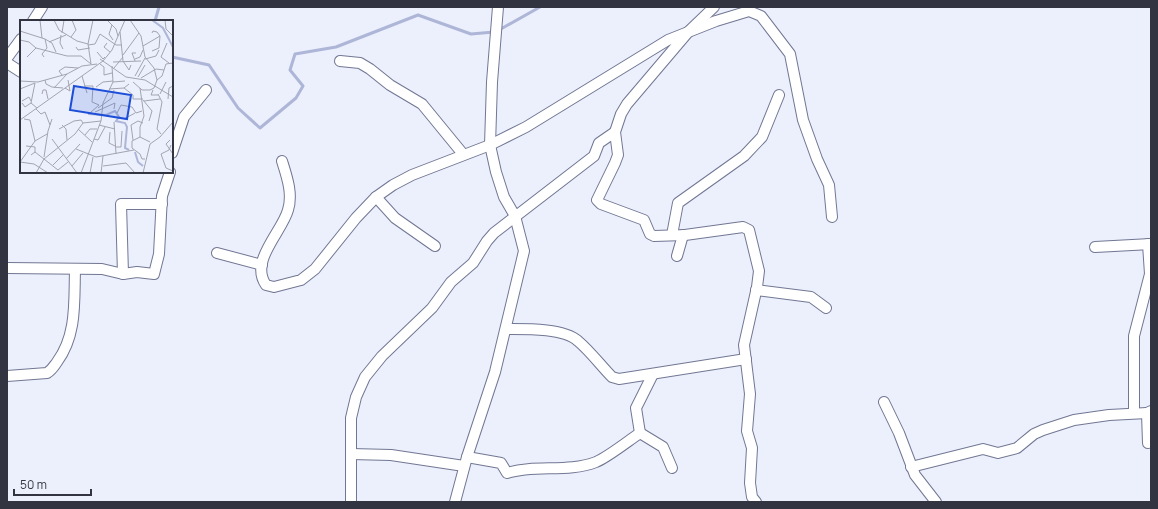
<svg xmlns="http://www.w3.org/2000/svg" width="1158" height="509" viewBox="0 0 1158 509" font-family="Manrope,sans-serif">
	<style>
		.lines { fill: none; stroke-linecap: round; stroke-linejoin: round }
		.stream { stroke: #aeb6d8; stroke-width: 3 }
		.minor-casing { stroke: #717793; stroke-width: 12 }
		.minor { stroke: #fff; stroke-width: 10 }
		.inset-river { fill: none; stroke: #aeb6d8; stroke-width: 2 }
		.inset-road { fill: none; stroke: #a2a5b1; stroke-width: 1 }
		.view { fill: #1d4ed8; fill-opacity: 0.15; stroke: #1d4ed8; stroke-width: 2 }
		.inset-edge { fill: none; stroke: #323541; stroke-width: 2 }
	</style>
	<rect width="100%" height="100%" fill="#eceffc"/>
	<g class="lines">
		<g class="stream">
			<path d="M155,21L159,7"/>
			<path d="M499,30L540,7"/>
			<path d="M172,57L209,65L238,108L260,128L296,98L303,86L290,70L295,54L336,47L418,15L471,34L494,32"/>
		</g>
		<defs>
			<g id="minor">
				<path d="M714,7L689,31L627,104L621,114L615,132L618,155L615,163L597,200L601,204L644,220L650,234L654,236L685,235L743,227L749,230L759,271L757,287L744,345L750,394L747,431L752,448L750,483L752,497L756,502"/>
				<path d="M33,21L42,7"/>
				<path d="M7,58L21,39"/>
				<path d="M340,61L360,63L370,69L390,85L422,104L463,154"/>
				<path d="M7,63L21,72"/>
				<path d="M172,153L184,117L206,90"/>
				<path d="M282,161C287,177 293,194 288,210C282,232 249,261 266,285L274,287L301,280L315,269L356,218L376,197L393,185L412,175L490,145L526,127L668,40L716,21L749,11L761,16L790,54L803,120L817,159L829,185L832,217"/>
				<path d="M376,197L395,218L435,246"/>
				<path d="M672,235L678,203L744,156L762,137L779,95"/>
				<path d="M1095,247L1151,244"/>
				<path d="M217,253L262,265"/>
				<path d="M677,256L683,235"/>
				<path d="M7,268L102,269L123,274L137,272L154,274L159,254L162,196L170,172"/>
				<path d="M123,274L121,204H162"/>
				<path d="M756,290L811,297L826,308"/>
				<path d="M506,329C525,329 564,328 578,341C591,352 601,366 612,377L619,379L746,359"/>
				<path d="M7,376L47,373C52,370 54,366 57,362C77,335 74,302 75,270"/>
				<path d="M884,402L899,433L915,475L936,502"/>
				<path d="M1134,413V336L1150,274L1148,244"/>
				<path d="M640,433L663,447L672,468"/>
				<path d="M1148,443L1147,413L1151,411"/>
				<path d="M351,454L391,455L464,466"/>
				<path d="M467,457L501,463L507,473C536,464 567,473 596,462C608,457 628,441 640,433L636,408L653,374"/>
				<path d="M911,467L983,449L998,453L1017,448L1034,434L1043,430L1074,420L1109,415L1147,413"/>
				<path d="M351,502V418L356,397L365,377L382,356L432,308L451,282L473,263L487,241L494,233L594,156L599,143L615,132"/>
				<path d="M455,502L467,457L495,372L524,251L515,216L504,197L496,172L490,145L492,82L498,7"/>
			</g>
		</defs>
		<use href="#minor" class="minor-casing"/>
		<use href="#minor" class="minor"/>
	</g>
	<g transform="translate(20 20)">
		<rect width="153" height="153" fill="#eceffc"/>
		<path class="inset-river" d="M132,0L143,8L153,27M68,94L86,95L95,91L99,97L96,101L105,103L107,107L105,128L109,130M115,132L118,142L123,146"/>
		<path class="inset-road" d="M20,0L22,18M34,0L39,10L57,21L68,24M87,0L96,9L98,16M110,0L121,16L125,37L134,48L137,60L134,68L130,70H122L113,62M145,0L146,9L153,16M92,5L89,14L93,20M0,11L25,19L32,23L36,32M100,12L103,41L109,50L111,45M42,13L44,0M41,15L40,23L43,29M51,17L56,10L52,0M0,20L9,22L16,28L47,36H61L71,44M29,22L46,15M87,23L84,27L90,32M147,23L141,37L149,43M68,25L75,24L80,14L96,25H102M123,26L140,16L137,12L133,11L132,13M56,27L58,30L70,28M132,31L139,28L140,16M77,32L83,39L85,37M103,35L119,13M7,37L16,28M24,37L22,34L27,28L25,19M80,39L106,57L125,60L153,77M115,39L120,37L123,30M125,39L136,36L139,30M115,41L112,33H116M93,42L121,41M71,44L68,24L73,0M80,44L84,47V55L92,53M94,48L103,37M42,55L39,51L45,47L58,48M62,56L67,73M115,56L125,38M118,57L125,45M121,58L136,49L144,50M25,60L26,64L32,67L43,68M137,60L142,56L146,44L153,43M0,61L18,62L47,54L62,46L77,44M93,62L105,61M15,63L11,83L17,88M64,66H73L72,82L79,85L70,93M76,67L83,62L93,61M34,68L47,54M45,68L50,71L48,60M104,68L113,75V79H123M120,68L124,96L120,107V117M0,69L15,63M89,69L104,68L109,64M133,70L131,75H138M22,74L23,70H26L28,79M138,74L142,82L137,109L141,114M140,74L146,62M148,79L149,68L153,66M123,80L132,91L129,101M2,81L9,77L11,81M124,81L140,79M2,83L5,87L11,83M78,88L92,78L94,70M16,89L21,94L25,92L30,105M75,92L95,83L94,89M97,93L101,85L112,87L116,93L122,91M104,99L115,93M0,100L83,41L92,30L105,0M94,102L96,134M42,105L46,109L47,120M79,105L95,109M39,109L54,101L61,100L63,103M58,109L72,122M90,112L89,123L95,126M65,115L70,109H77M32,119L57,153M74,119L78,120L85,107M113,120L111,105L118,101L123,103M150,120L146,124L153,134M15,121L27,114M151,125L149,130L141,134L146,148L153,151M6,126L15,127V132M96,127H101L102,111M56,129L76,137L114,130M11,135L15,132L38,150L48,142M24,137L28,111L32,99M46,139L60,124M125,139H122L120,134L112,128V121L120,117L130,122M0,142L15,121L10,100L4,99M0,142L14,144L28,153M33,145L43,135M52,146L63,133M83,146L106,143L115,153M16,153L24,139L55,114L63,103L81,101M61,153L81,101L83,83L93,62L92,46M70,153L73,137M81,153L83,136M123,153L130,124L140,117L153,102"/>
		<path class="view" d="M54,66L111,75L107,99L50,90Z"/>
		<rect width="153" height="153" class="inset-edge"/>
	</g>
	<rect width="1158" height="509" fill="none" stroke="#323541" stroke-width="16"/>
	<path d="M14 489v6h77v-6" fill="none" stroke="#323541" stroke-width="2"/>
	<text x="20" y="489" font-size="12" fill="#323541" stroke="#eceffc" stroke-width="3" paint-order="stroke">50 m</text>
</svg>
